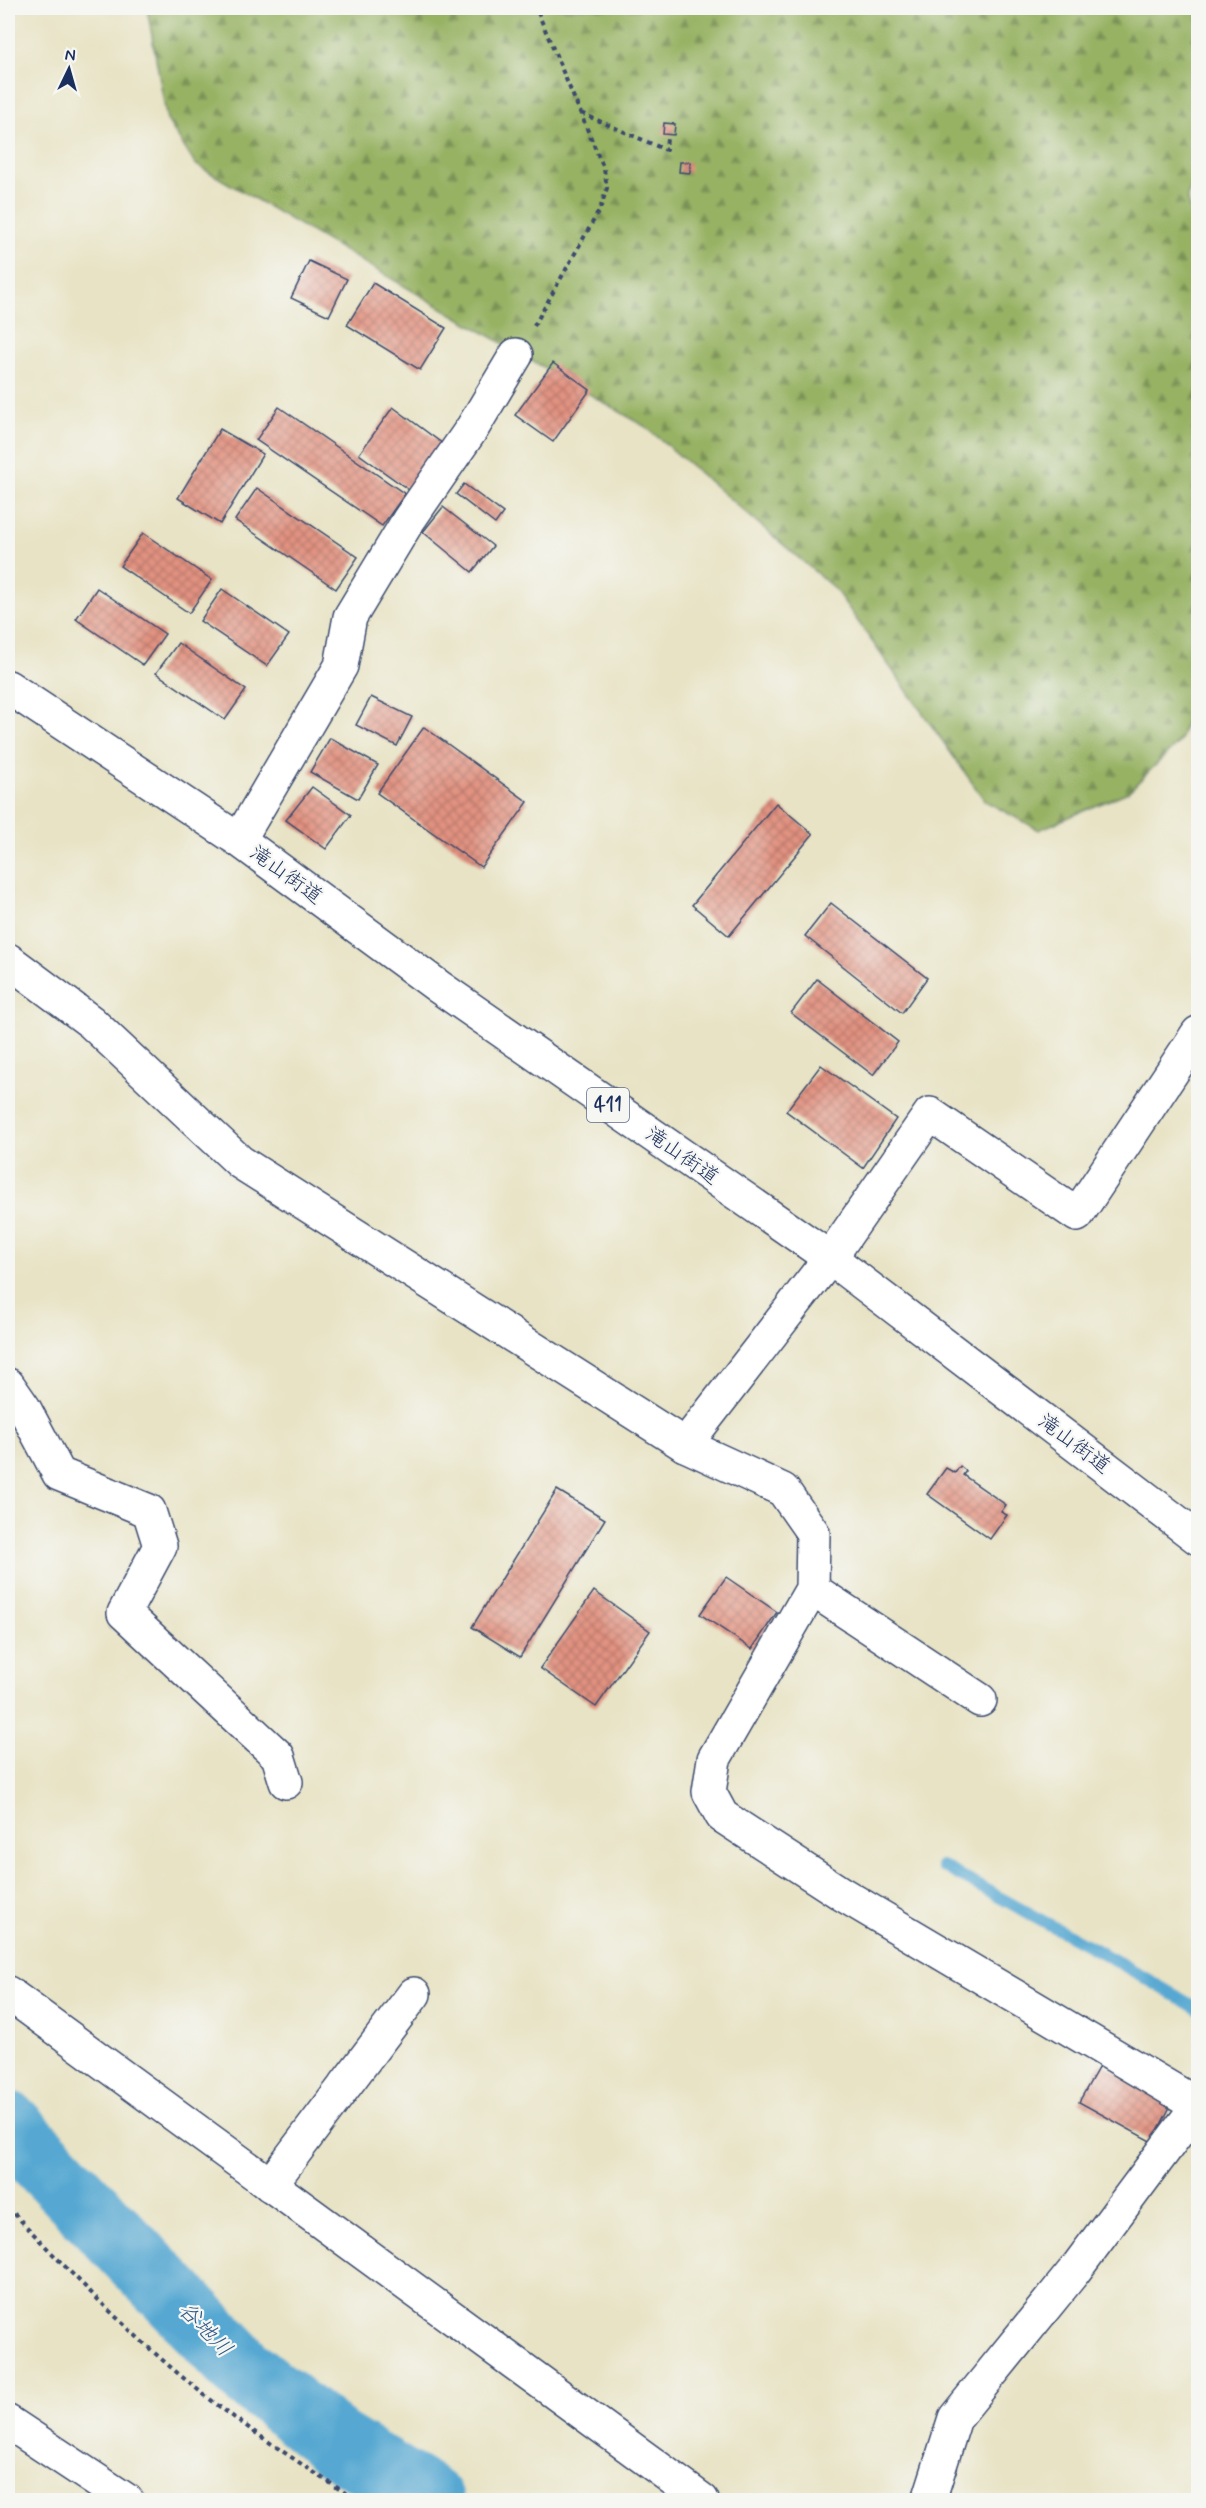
<svg xmlns="http://www.w3.org/2000/svg" width="1206" height="2508" viewBox="0 0 1206 2508" font-family="Mynerve,'Klee One',sans-serif">
	<style>
		.forest { fill: url(#forest-firs); stroke: #597061; stroke-width: 1.5 }
		.lines { fill: none; stroke-linecap: round; stroke-linejoin: round }
		.stream { stroke: #57a8d2; stroke-width: 12 }
		.river { stroke: #57a8d2; stroke-width: 68 }
		.building { fill: url(#building-cross-hatch) }
		.minor-casing { stroke: #3a4a6d; stroke-width: 36 }
		.trunk-casing { stroke: #3a4a6d; stroke-width: 36 }
		.path { stroke: #3a4a6d; stroke-width: 4; stroke-dasharray: 4.5 4.5; stroke-linecap: butt }
		.minor { stroke: #fff; stroke-width: 33 }
		.trunk { stroke: #fff; stroke-width: 33 }
		.labels { text-anchor: middle; dominant-baseline: central; stroke-width: 4.5; stroke-linejoin: round; paint-order: stroke }
		.shield { fill: #f6f6f2; stroke: #5d6b8a; stroke-width: 1.5 }
		.shield-label { font-size: 20px; font-weight: bold; fill: #1b2f5e }
		.street-label { font-size: 21px; fill: #1b2f5e; stroke: #f6f6f2 }
		.water-label { font-size: 22px; font-style: italic; fill: #305987; stroke: #f6f6f2 }
	</style>
	<defs>
		<pattern id="forest-firs" width="22" height="20" patternUnits="userSpaceOnUse" patternTransform="scale(1.5)"><rect width="22" height="20" fill="#97b264"/><path d="M5 1l3.5 6h-7zM16 11l3.5 6h-7z" fill="#7a9156"/></pattern>
		<pattern id="building-cross-hatch" width="8" height="8" patternUnits="userSpaceOnUse" patternTransform="scale(1.5)"><rect width="8" height="8" fill="#e29280"/><path d="M0 0l8 8M0 8l8-8" fill="none" stroke="#b6786c"/></pattern>
	</defs>
	<rect width="100%" height="100%" fill="#f6f6f2"/>
	<filter id="ink" filterUnits="userSpaceOnUse"><feTurbulence type="fractalNoise" baseFrequency=".0167" numOctaves="2"/><feDisplacementMap in="SourceGraphic" scale="12" xChannelSelector="R" yChannelSelector="G"/><feConvolveMatrix kernelMatrix="1 2 1 2 8 2 1 2 1" color-interpolation-filters="sRGB"/></filter>
	<filter id="wash" filterUnits="userSpaceOnUse"><feTurbulence type="fractalNoise" baseFrequency=".008" numOctaves="4" result="noise"/><feDisplacementMap in="SourceGraphic" scale="24" xChannelSelector="R" yChannelSelector="G"/><feGaussianBlur stdDeviation="1.35" result="paint"/><feColorMatrix in="noise" values="0 0 0 0 0 0 0 0 0 0 0 0 0 0 0 0 0 1.4 0 .05"/><feComposite in="paint" operator="in"/></filter>
	<g filter="url(#wash)">
		<rect width="100%" height="100%" fill="#e8e3c5"/>
		<path class="forest" d="M147,8H1198V170L1187,197L1198,249V682L1180,741L1128,792L1039,830L985,801L835,589L646,427L195,164L167,120Z"/>
		<g class="lines">
			<path class="stream" d="M942,1866L1111,1958L1198,2009"/>
			<path class="river" d="M8,2125L246,2372L337,2444L430,2500"/>
		</g>
		<g id="blocks">
			<g class="building">
				<path d="M664,123L675,124L674,135L663,134Z"/>
				<path d="M680,162H690V173L679,172Z"/>
				<path d="M309,261L347,279L329,316L291,298Z"/>
				<path d="M373,283L446,328L420,370L347,325Z"/>
				<path d="M553,363L590,390L553,442L515,415Z"/>
				<path d="M279,407L405,494L382,526L256,440Z"/>
				<path d="M393,407L443,444L409,490L359,454Z"/>
				<path d="M220,429L263,454L220,524L178,498Z"/>
				<path d="M464,484L503,513L495,524L456,494Z"/>
				<path d="M257,488L358,557L336,589L235,520Z"/>
				<path d="M443,507L493,546L472,572L423,532Z"/>
				<path d="M143,533L212,580L189,613L120,566Z"/>
				<path d="M97,588L165,634L143,665L76,619Z"/>
				<path d="M222,589L289,635L267,666L200,621Z"/>
				<path d="M178,643L246,690L225,720L156,673Z"/>
				<path d="M371,697L412,717L397,746L356,725Z"/>
				<path d="M424,727L528,802L481,867L377,793Z"/>
				<path d="M330,738L378,765L358,799L310,772Z"/>
				<path d="M312,787L351,815L326,849L286,820Z"/>
				<path d="M776,803L813,834L729,936L692,905Z"/>
				<path d="M831,903L927,978L902,1013L805,936Z"/>
				<path d="M817,979L898,1042L873,1075L791,1013Z"/>
				<path d="M821,1065L896,1119L863,1168L786,1111Z"/>
				<path d="M960,1466L966,1471L963,1475L1006,1505L1001,1512L1007,1515L990,1539L927,1494L946,1468L955,1473Z"/>
				<path d="M557,1490L605,1519L520,1657L472,1627Z"/>
				<path d="M726,1577L777,1612L752,1649L700,1614Z"/>
				<path d="M594,1591L650,1631L596,1707L540,1668Z"/>
				<path d="M1101,2063L1172,2103L1152,2142L1079,2102Z"/>
			</g>
		</g>
	</g>
	<g filter="url(#ink)">
		<use href="#blocks" fill-opacity="0" stroke="#3a4a6d" stroke-width="1.5"/>
		<g class="lines">
			<defs>
				<g id="minor">
					<path d="M239,840L341,666L350,617L408,521L473,427L516,355"/>
					<path d="M8,960L91,1022L240,1162L685,1445L783,1490L813,1533L812,1589L714,1759L709,1792L722,1816L842,1894L1198,2105"/>
					<path d="M8,1385L24,1408L59,1474L149,1511L160,1546L124,1613L278,1756L286,1782"/>
					<path d="M685,1445L830,1258L930,1114L1077,1215L1198,1033"/>
					<path d="M812,1589L980,1700"/>
					<path d="M8,1993L702,2500"/>
					<path d="M270,2185L414,1994"/>
					<path d="M8,2422L126,2500"/>
					<path d="M929,2500L955,2418L1075,2270L1198,2105"/>
				</g>
				<path id="trunk" d="M8,687L239,840L439,987L830,1258L1198,1538"/>
			</defs>
			<use href="#minor" class="minor-casing"/>
			<use href="#trunk" class="trunk-casing"/>
			<g class="path">
				<path d="M581,113L666,150L667,138"/>
				<path d="M534,326L600,209L607,188L604,169L536,8"/>
				<path d="M8,2207C61,2263 115,2319 174,2370C231,2419 294,2459 356,2500"/>
			</g>
			<use href="#minor" class="minor"/>
			<use href="#trunk" class="trunk"/>
		</g>
	</g>
	<g class="labels">
		<rect class="shield" x="587" y="1088" width="42" height="34" rx="4.5"/>
		<g class="shield-label">
			<text x="608" y="1105">411</text>
		</g>
		<g class="street-label">
			<text transform="translate(286 875) rotate(36)">滝山街道</text>
			<text transform="translate(682 1156) rotate(35)">滝山街道</text>
			<text transform="translate(1074 1444) rotate(37)">滝山街道</text>
		</g>
		<g class="water-label">
			<text transform="translate(205 2330) rotate(46)">谷地川</text>
		</g>
	</g>
	<rect width="1206" height="2508" fill="none" stroke="#f6f6f2" stroke-width="30"/>
	<g transform="translate(69 69) rotate(5)" stroke="#f6f6f2" stroke-width="4.5" paint-order="stroke">
	<path d="M0-4.5L10 22L0 15L-10 22Z" fill="#1b2f5e"/>
	<text y="-9" font-size="16" font-weight="bold" text-anchor="middle" fill="#1b2f5e">N</text>
	</g>
</svg>
